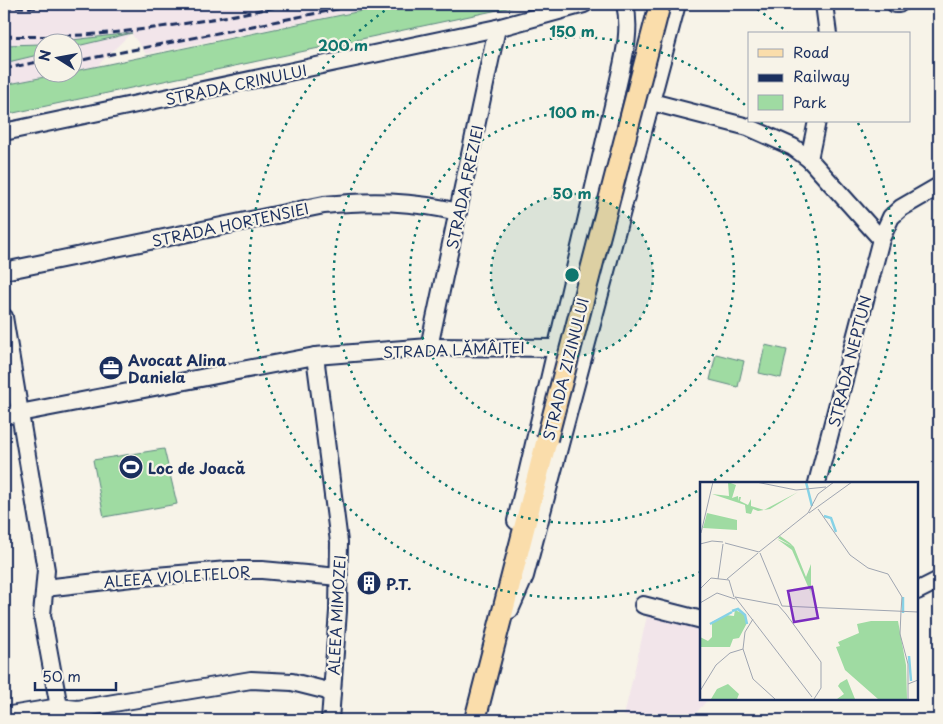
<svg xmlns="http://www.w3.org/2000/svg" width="943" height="724" viewBox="0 0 943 724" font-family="'Playpen Sans',sans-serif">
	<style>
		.built { fill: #f2e5ea }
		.green { fill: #9fdba2; stroke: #5d8580 }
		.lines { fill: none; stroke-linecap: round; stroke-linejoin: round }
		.minor-casing { stroke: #1b2f5e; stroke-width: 20 }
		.major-casing { stroke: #1b2f5e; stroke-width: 24 }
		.minor { stroke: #f7f3e8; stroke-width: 16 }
		.major { stroke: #faddab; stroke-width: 20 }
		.rail { stroke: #1b2f5e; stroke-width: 3; stroke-dasharray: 8 4; stroke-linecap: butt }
		.major-bridge-casing { stroke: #1b2f5e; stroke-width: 24; stroke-linecap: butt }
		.major-bridge { stroke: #faddab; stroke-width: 20 }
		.ring { fill: none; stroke: #0f766e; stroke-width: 2.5; stroke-dasharray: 2.5 5 }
		.labels { text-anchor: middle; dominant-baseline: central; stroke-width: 4.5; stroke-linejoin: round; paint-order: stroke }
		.street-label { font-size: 15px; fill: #1b2f5e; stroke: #f7f3e8 }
		.poi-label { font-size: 15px; font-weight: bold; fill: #1b2f5e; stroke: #f7f3e8; text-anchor: start }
		.inset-river { fill: none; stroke: #86d2e6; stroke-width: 2.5 }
		.inset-road { fill: none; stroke: #9fa5b1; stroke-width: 1 }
		.view { fill: #7b2cbf; fill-opacity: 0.15; stroke: #7b2cbf; stroke-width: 2.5 }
		.inset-edge { fill: none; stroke: #1b2f5e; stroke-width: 2.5 }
		.centre { fill: #0f766e; stroke: #f7f3e8; stroke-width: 2.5 }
		.ring-label { font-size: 15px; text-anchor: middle; font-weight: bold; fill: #0f766e; stroke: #f7f3e8; stroke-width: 4.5; stroke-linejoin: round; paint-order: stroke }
	</style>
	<rect width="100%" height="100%" fill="#f7f3e8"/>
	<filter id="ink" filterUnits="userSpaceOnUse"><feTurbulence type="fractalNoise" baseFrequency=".02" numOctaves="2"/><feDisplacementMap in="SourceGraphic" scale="10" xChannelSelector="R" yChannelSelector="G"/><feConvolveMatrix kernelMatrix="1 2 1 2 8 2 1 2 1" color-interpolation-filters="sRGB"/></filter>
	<g filter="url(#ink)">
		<g class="built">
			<path d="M4,4H391L146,54L131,33L96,67L73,71V46L125,34L27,46L4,45Z"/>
			<path d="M42,53V72L67,73L4,85V62Z"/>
			<path d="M647,616L702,630V698H709L690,720H643L624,716Z"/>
		</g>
		<g class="green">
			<path d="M396,4H526L4,115V85C134,60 265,30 396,4Z"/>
			<path d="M132,33L73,47L72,42H55Z"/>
			<path d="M42,44V54L4,63V45Z"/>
			<path d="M765,345L787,350L781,378L759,373Z"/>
			<path d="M716,354L744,361L738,387L710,380Z"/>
			<path d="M164,449L177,504L104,517L93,460Z"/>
		</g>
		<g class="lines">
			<defs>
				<g id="minor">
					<path d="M824,4L828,34"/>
					<path d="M895,4H899"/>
					<path d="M640,99L748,127L793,147L809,159L881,239"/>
					<path d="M4,132L497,28L584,4"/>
					<path d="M809,159L817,121"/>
					<path d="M4,271L324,205C371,200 412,201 458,212"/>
					<path d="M4,317L46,570L42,615L59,707"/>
					<path d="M429,347L497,28"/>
					<path d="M315,356L339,542L338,611L330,720"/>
					<path d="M4,416L315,356L429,347L556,348"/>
					<path d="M817,483L881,239L891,217L901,208L939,186"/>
					<path d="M516,521L616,93C622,63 632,34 625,4"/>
					<path d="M45,588L132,578L228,570H262L339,577"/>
					<path d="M917,591L939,580"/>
					<path d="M643,605L702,620"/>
					<path d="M510,610L525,576L677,4"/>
					<path d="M4,716L59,707L78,709L251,680L292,682L332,692"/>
				</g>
				<path id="major" d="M475,720L547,439"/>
			</defs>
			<use href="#minor" class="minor-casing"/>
			<use href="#major" class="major-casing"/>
			<use href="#minor" class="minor"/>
			<use href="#major" class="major"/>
			<g class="rail">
				<path d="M4,7L61,8L126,4"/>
				<path d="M4,36C100,40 197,23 291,4"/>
				<path d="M72,62L363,4"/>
				<path d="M4,69L42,61"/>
			</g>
			<defs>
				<path id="major-bridge" d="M547,439L660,4"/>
			</defs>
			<use href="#major-bridge" class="major-bridge-casing"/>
			<use href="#major-bridge" class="major-bridge"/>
		</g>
	</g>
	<circle cx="572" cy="275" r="81" fill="#0f766e" fill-opacity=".12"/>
	<g class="ring">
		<circle cx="572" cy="275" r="81"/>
		<circle cx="572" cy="275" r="162"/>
		<path d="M761 122A243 243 0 1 1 748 108"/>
		<path d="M701 572A324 324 0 0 1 393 5M751 5A324 324 0 0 1 787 32M858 123A324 324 0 0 1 822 481"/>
	</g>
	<defs>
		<symbol id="office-disc" viewBox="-11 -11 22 22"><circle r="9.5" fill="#1b2f5e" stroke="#f7f3e8"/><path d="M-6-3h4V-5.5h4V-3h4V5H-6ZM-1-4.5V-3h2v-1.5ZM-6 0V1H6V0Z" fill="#fff"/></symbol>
		<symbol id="stadium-disc" viewBox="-11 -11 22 22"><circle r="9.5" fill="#1b2f5e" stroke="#f7f3e8"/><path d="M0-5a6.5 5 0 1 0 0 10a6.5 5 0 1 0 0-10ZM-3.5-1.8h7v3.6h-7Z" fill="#fff"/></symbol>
		<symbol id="building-disc" viewBox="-11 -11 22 22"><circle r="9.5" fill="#1b2f5e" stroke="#f7f3e8"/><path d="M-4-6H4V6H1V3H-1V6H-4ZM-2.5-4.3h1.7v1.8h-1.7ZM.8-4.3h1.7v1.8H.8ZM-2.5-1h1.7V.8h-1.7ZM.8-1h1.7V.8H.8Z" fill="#fff"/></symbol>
	</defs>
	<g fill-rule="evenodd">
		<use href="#office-disc" x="97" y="354" width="28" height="28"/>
		<use href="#stadium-disc" x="117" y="453" width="28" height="28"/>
		<use href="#building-disc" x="355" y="569" width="28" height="28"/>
	</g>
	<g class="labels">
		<g class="street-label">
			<text transform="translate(236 84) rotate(-12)">STRADA CRINULUI</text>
			<text transform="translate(464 187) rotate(-78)">STRADA FREZIEI</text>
			<text transform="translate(230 224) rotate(-12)">STRADA HORTENSIEI</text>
			<text transform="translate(454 349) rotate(-2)">STRADA LĂMÂIȚEI</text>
			<text transform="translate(849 361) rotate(-76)">STRADA NEPTUN</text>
			<text transform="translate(565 369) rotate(-76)">STRADA ZIZINULUI</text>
			<text transform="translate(177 576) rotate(-4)">ALEEA VIOLETELOR</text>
			<text transform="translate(336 615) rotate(-87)">ALEEA MIMOZEI</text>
		</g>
		<g class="poi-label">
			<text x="128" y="359">Avocat Alina<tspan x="128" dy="17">Daniela</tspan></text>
			<text x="148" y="467">Loc de Joacă</text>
			<text x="386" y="583">P.T.</text>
		</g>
	</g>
	<g transform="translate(700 482)">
		<rect width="218" height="218" fill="#f7f3e8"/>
		<path d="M28,0L36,3L32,16L38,14V19L39,15H41L40,19L48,23L51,17V24L64,28L98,10L70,27L58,29L53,27L51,32L46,31L45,23L12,12L29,14ZM7,31L37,38V48L3,46ZM80,54L90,61L94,65L106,95L111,82V109L109,106L117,125L92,68L77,57L92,64L78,56ZM35,128L44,132L47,141L39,156L33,157L30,165H0V155L8,159L12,155V140L26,133L34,134ZM171,139H198L206,183L207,217H178L145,188L136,165L140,164L138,160L159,151L157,142ZM147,197L155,217H137L144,212L138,204L140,201ZM28,202L39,212L37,217H11L17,207Z" fill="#9fdba2"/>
		<path class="inset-river" d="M106,0L112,24M124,34L131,36L136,50M203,115V131M32,129L38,127L45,133L47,142M10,142L32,130M209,174L211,199"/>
		<path class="inset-road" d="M56,0L96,8L126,5M118,27L150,73L168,86L188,92L202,115L201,129M109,31L152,0M1,51L13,0M25,61L59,70M0,62L12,59L23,60M59,70L108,31L118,12L134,0M60,71L82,124L218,130M18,97L23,62M27,97L58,71M0,107L11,96L29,98L34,115M35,115L78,123L86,132L121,180V206L114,217M35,115L112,215M0,121L17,111L35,117M201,129L200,152L208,182V202M53,137L45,150L43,167L53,197L75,217M0,209L16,183L30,171L43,167M208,217V202L218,198"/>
		<path class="view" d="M112,105L118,136L94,140L88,109Z"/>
		<rect width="218" height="218" class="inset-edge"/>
	</g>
	<circle cx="572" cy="275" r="8" class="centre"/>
	<g class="ring-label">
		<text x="572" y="37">150 m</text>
		<text x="343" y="51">200 m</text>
		<text x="572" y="118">100 m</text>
		<text x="572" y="199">50 m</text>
	</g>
	<rect width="943" height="724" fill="none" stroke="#f7f3e8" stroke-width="20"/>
	<rect x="10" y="10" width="923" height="704" fill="none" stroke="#1b2f5e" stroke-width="2" filter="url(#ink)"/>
	<rect x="748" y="32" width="162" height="90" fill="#f7f3e8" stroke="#9fa5b1"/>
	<rect x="758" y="49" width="25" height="8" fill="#faddab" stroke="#9fa5b1"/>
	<text x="793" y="58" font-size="15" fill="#1b2f5e">Road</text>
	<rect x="758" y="74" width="25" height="8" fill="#1b2f5e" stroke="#9fa5b1"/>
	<text x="793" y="82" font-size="15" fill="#1b2f5e">Railway</text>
	<rect x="758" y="95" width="25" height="15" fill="#9fdba2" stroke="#9fa5b1"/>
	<text x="793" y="108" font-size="15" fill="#1b2f5e">Park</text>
	<g transform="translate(58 58) rotate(281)"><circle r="24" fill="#f7f3e8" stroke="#9fa5b1"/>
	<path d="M0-4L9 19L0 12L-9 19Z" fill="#1b2f5e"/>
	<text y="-8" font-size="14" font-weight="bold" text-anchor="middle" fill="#1b2f5e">N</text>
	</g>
	<path d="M35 682v8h81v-8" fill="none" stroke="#1b2f5e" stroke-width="2.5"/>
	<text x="42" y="682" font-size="15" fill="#1b2f5e" stroke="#f7f3e8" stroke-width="4" paint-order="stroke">50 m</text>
</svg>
